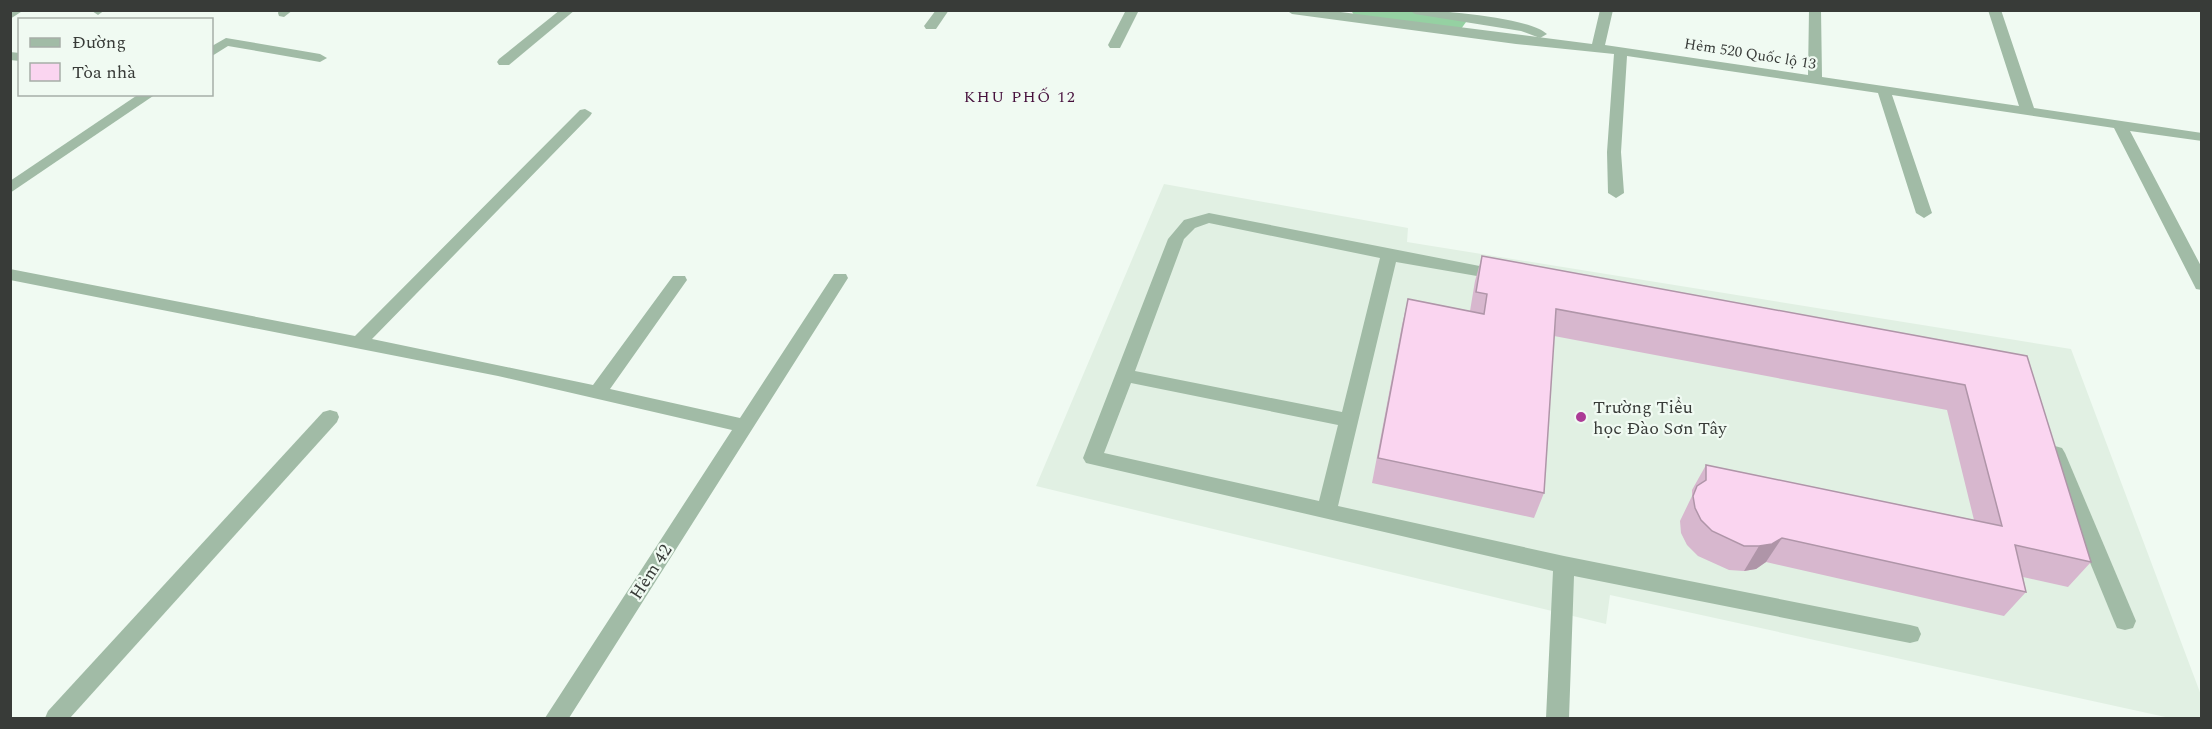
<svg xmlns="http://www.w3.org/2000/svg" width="2212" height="729" viewBox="0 0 2212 729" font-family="Spectral,serif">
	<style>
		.built { fill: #e1f0e3 }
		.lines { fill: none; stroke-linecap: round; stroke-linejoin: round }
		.canal { fill: #95d1a2; fill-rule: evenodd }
		.minor { fill: #a1bba6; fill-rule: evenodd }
		.wall { fill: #d7b7ce }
		.shaded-wall { fill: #af95a8 }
		.building { fill: #fad5f0; stroke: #af95a8; stroke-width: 1.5 }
		.poi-dot { fill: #ac3b96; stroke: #f0faf2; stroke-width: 2 }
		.labels { text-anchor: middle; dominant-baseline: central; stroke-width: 4.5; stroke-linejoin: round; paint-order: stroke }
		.far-street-label { font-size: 15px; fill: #383b38; stroke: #f0faf2 }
		.far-neighbourhood-label { font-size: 16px; letter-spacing: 1.5px; fill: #47113d; stroke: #f0faf2 }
		.poi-label { font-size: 18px; fill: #383b38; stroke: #f0faf2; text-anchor: start }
		.street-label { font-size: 18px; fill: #383b38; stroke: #f0faf2 }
	</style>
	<rect width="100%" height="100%" fill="#f0faf2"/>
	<path class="built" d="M1164,184L1408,228L1407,242L2071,349L2201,695V718H2170L1610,595L1606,624L1036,486Z"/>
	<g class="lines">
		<path class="canal" d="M1351,10H1439L1461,15L1466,22L1461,29L1449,32L1367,20L1355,17Z"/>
		<g class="minor">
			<path d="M10,10H24L10,19Z"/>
			<path d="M105,10L98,15L92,11V10Z"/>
			<path d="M279,10H293L284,17L279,16L278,13Z"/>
			<path d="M560,10H575L509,65H499L497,62L499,59Z"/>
			<path d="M936,10H949L936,29H926L924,26Z"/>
			<path d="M1126,10H1139L1120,48H1110L1108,45Z"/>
			<path d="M1286,10H1325L1592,44L1600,10H1613L1605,45L1808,75L1809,10H1821L1822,77L2019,106L1988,10H2001L2034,108L2202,133V141L2130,131L2202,268V290L2196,289L2194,285L2114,128L1892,95L1932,213L1924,218L1916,213L1878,93L1627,56L1621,152L1624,193L1616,198L1608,193L1607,152L1614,54L1516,44L1292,14Z"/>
			<path d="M1409,10C1435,10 1530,17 1547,34L1540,38L1521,31L1415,14Z"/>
			<path d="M226,38L320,54L327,58L320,62L228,46L212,56V46Z"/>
			<path d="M10,52L20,53V61L10,60Z"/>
			<path d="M139,94H156L10,193V181Z"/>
			<path d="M585,109L592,113L590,116L372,339L593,385L673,276H685L687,280L610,389L740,418L834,274H846L848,278L569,718H545L732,430L498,376L10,280V269L355,336L580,110Z"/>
			<path d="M1209,213L1500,270L1506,271L1508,275L1506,279L1500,280L1396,262L1338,506L1564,556L1910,625L1918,627L1921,634L1918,641L1910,643L1574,576L1569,718H1546L1553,571L1086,463L1083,458L1168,239L1184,220ZM1209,223L1380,258L1342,412L1135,371L1184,239L1195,228ZM1131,383L1338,425L1319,501L1104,453Z"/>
			<path d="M330,410L337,412L339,417L337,422L70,718H45L48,711L323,412Z"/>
			<path d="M2055,446L2062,448L2065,453L2136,621L2133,628L2125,630L2117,628L2114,621L2045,453L2048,448Z"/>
		</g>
	</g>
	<path class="wall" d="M1482,256L2027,356L2091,562L2068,587L2023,577L2026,592L2004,616L1766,562L1756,569L1744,571L1729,570L1698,556L1687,545L1681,533L1680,521L1692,496V490L1706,465L1974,520L1947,410L1554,336L1544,493L1534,518L1372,483L1402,325L1408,299L1470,311L1475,281Z"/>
	<path class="shaded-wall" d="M1782,538L1766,562L1756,569L1744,571L1759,546Z"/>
	<path class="building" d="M1482,256L2027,356L2091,562L2015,545L2026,592L1782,538L1772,544L1759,546H1744L1712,531L1701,520L1695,508L1693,496L1697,486L1706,480V465L2002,526L1965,385L1556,309L1544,493L1378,458L1408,299L1484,314L1487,294L1476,292Z"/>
	<circle class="poi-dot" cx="1581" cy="417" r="6"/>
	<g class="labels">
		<g class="far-street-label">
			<text transform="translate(1750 54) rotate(9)">Hẻm 520 Quốc lộ 13</text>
		</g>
		<g class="far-neighbourhood-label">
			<text x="1020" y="97">KHU PHỐ 12</text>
		</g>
		<g class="poi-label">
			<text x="1593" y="407">Trường Tiểu<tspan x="1593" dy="21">học Đào Sơn Tây</tspan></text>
		</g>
		<g class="street-label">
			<text transform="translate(651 572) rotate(-57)">Hẻm 42</text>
		</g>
	</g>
	<rect width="2212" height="729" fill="none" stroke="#383b38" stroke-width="24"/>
	<rect x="18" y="18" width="195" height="78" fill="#f0faf2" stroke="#a6aea8" stroke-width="1.5"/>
	<rect x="30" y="38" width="30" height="9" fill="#a1bba6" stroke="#a6aea8" stroke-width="1.5"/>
	<text x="72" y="48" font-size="18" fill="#383b38">Đường</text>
	<rect x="30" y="63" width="30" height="18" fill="#fad5f0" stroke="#a6aea8" stroke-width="1.5"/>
	<text x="72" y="78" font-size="18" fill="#383b38">Tòa nhà</text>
</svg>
